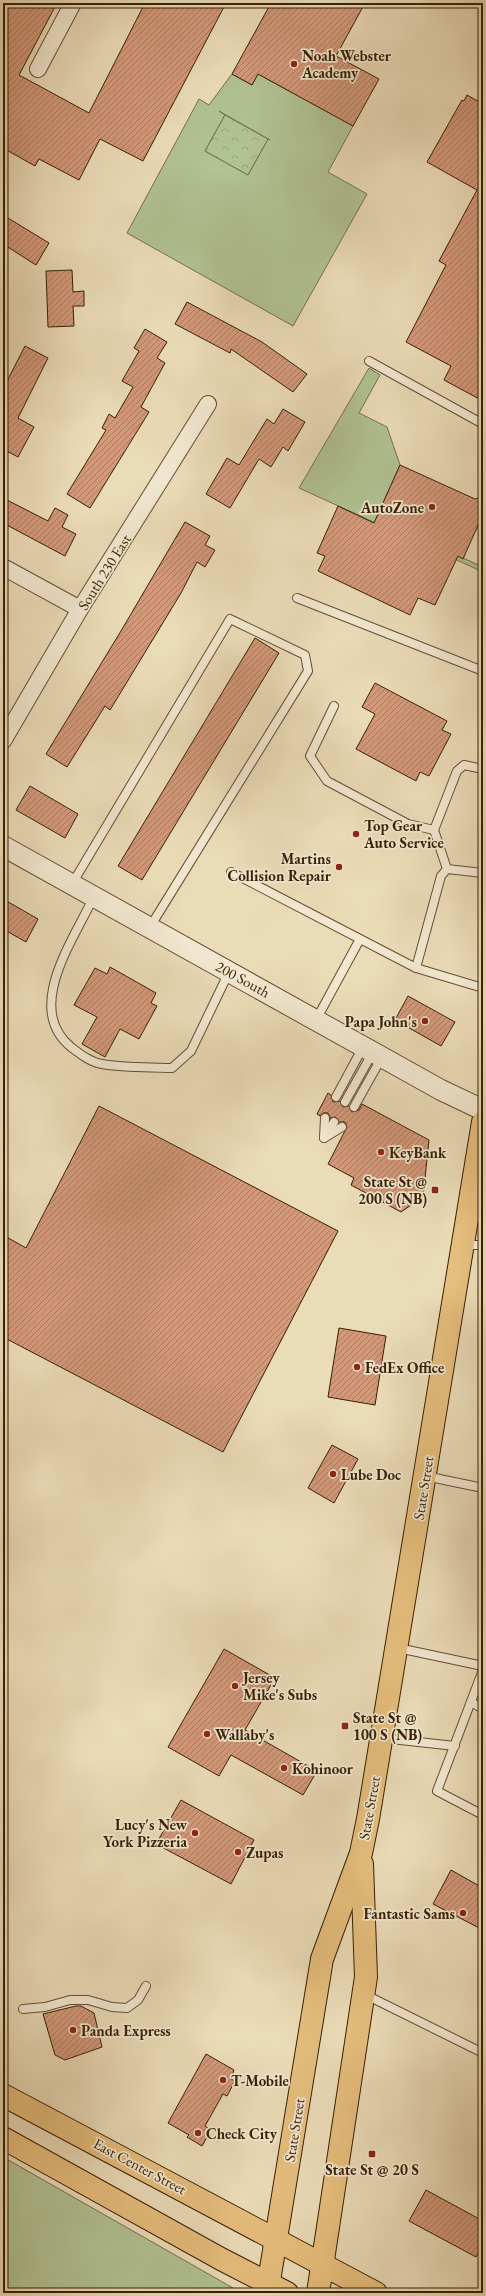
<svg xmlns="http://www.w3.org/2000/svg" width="486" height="2296" viewBox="0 0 486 2296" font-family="'EB Garamond',serif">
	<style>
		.grass { fill: #b1c293; stroke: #74704b; fill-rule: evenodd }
		.park { fill: url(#park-crowns); stroke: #74704b }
		.building { fill: url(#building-hatch); stroke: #381f03 }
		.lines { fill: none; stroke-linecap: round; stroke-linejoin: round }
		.service-casing { stroke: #654e30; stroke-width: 10 }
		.minor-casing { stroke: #654e30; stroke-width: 18 }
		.tertiary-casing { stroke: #654e30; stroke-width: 22 }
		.primary-casing { stroke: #381f03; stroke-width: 24 }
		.service { stroke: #f2e8d1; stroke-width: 8 }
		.minor { stroke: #f2e8d1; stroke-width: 16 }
		.tertiary { stroke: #f2e8d1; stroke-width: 20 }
		.primary { stroke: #e6be7c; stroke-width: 22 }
		.poi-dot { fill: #8f2418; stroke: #f2e8d1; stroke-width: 1.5 }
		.labels { text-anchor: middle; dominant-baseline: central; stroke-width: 3.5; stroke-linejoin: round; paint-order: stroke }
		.poi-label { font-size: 15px; font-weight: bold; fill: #381f03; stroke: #f2e8d1; text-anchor: start }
		.street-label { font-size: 15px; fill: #381f03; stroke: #f2e8d1 }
	</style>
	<defs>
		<pattern id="park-crowns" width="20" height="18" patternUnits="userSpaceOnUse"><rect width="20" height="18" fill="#b1c293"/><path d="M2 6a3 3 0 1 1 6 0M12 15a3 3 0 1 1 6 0" fill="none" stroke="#99a67d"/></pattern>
		<pattern id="building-hatch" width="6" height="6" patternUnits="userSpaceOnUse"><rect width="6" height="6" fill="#d2997b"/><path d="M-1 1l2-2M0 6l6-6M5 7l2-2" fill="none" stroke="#ab7c63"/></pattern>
	</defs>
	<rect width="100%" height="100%" fill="#ebdcb8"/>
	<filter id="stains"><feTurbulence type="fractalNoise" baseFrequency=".005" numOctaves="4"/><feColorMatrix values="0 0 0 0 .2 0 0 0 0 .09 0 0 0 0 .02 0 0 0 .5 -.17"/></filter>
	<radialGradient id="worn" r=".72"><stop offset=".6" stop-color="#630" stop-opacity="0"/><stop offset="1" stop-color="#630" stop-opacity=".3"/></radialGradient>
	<g class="grass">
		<path d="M232,74L252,85L258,74L353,126L328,172L367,194L293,326L127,233L199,99L209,105ZM219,111L270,140L268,139L248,175L205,151L225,115Z"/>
		<path d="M369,368L380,375L359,413L387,427L400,465L376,519L483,567V572L299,488Z"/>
		<path d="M3,2157L233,2288L236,2293H3Z"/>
	</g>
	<path class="park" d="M225,115L268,139L248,175L205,151Z"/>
	<g class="building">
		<path d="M3,3H57L19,75L89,113L145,3H226L143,161L100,139L79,180L39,159L35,166L3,148Z"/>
		<path d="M271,3H365L336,56L379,79L353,126L258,74L252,85L232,74Z"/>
		<path d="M467,95L483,104V401L444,380L451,366L406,342L446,265L439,261L477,190L427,162L462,100L464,101Z"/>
		<path d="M3,215L49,243L36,265L3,244Z"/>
		<path d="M72,270L73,292L84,291V306H73L74,326L48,327L46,271Z"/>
		<path d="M187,302L262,342L307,374L293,392L231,349L230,353L175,324Z"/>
		<path d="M145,329L167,342L157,358L165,363L141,407L149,412L90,508L67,494L106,430L102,428L109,414L115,418L133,387L122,381L139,351L134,348Z"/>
		<path d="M25,346L48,358L18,418L34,427L18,457L3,449V389Z"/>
		<path d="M283,409L305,422L288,451L283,447L271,467L259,459L230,508L206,494L227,458L239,465L267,419L274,424Z"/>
		<path d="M400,465L475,499L483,496V514L463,559L458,556L435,605L418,598L410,615L318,571L325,556L317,553L338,506L374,523Z"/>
		<path d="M3,498L48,521L55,508L68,515L62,527L76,534L65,556L3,523Z"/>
		<path d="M185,522L210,536L205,545L215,550L205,567L197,562L181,593L110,710L105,706L67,767L46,754L121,631Z"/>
		<path d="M255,638L279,653L142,880L118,866Z"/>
		<path d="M375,683L447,721L442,730L451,734L429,776L420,772L416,781L356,749L375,714L362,707Z"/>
		<path d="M30,786L78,814L65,838L16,810Z"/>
		<path d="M3,899L38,919L26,942L3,929Z"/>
		<path d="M110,967L156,993L151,1003L157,1006L139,1039L120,1029L105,1057L82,1044L97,1017L74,1005L95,968L107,974Z"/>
		<path d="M408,996L455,1022L441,1046L395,1020Z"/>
		<path d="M328,1093L331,1095L333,1102L340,1101L343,1107L349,1106L352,1112L359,1110L362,1104L429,1140L423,1197L401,1212L351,1185L354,1178L328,1164L347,1127L345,1122H339L335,1117L330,1118L328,1113H323L320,1116L317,1114Z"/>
		<path d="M99,1106L338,1231L223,1452L3,1337V1235L26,1248Z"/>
		<path d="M339,1328L386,1336L375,1405L328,1397Z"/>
		<path d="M332,1445L358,1459L334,1503L308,1488Z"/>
		<path d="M224,1649L275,1678L245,1730L317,1771L303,1795L231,1755L219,1776L168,1747Z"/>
		<path d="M181,1800L254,1840L231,1884L156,1844Z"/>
		<path d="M451,1870L483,1888V1930L433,1904Z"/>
		<path d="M76,2006H81L94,2013L102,2047L65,2060L55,2055L43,2014Z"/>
		<path d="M206,2054L234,2070L231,2079L235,2081L227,2096L223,2094L205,2126L211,2130L202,2146L187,2137L189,2135L168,2123Z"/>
		<path d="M426,2190L483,2221V2245L476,2257L409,2221Z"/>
	</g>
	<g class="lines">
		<defs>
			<g id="service">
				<path d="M369,361L483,424"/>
				<path d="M297,598L483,671"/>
				<path d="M334,706L310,756L327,781L408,824L434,830"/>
				<path d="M447,869L434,830L457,771L464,765L483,769"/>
				<path d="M231,872L416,968L483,988"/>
				<path d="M72,884L230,619L305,655L308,671L150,927"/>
				<path d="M94,896C75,938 23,1008 71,1047C80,1054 90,1062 102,1064C124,1068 149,1067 172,1068L191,1051L229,972"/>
				<path d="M416,968L441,876L447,869L483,873"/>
				<path d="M316,1020L360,939"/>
				<path d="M336,1097L363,1047"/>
				<path d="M345,1102L373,1052"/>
				<path d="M354,1107L382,1057"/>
				<path d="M325,1136L334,1122"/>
				<path d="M324,1138L342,1127"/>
				<path d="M324,1138L325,1118"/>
				<path d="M464,1245H483"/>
				<path d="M425,1476L483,1488"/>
				<path d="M398,1648L483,1666"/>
				<path d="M483,1670L437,1791L483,1815"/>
				<path d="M471,1702L483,1709"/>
				<path d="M382,1738L455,1746"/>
				<path d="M364,1994L483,2053"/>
				<path d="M23,2009L45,2007L70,2000H88L112,2007L127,2008L138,2000L146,1986"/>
				<path d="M3,2215V2217"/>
			</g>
			<g id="minor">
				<path d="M38,69L73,3"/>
				<path d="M3,567L80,609"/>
				<path d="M3,741L80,609L208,404"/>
			</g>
			<path id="tertiary" d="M3,846L441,1090L483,1110"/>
			<g id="primary">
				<path d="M3,2095L376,2293"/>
				<path d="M3,2138L221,2259L287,2293"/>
				<path d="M267,2293L322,1959L361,1853L368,1819L483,1122"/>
				<path d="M318,2293L366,1977L362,1864"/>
			</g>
		</defs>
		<use href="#service" class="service-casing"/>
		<use href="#minor" class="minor-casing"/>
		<use href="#tertiary" class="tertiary-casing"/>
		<use href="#primary" class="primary-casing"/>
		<use href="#service" class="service"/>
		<use href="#minor" class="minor"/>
		<use href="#tertiary" class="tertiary"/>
		<use href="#primary" class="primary"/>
	</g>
	<g class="poi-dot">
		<circle cx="294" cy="64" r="4"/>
		<circle cx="432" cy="507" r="4"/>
		<circle cx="356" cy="834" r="4"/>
		<circle cx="339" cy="867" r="4"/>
		<circle cx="425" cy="1021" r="4"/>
		<circle cx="381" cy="1152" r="4"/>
		<rect x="431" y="1186" width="8" height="8" rx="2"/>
		<circle cx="357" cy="1367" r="4"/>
		<circle cx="333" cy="1474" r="4"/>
		<circle cx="235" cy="1686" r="4"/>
		<rect x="341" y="1722" width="8" height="8" rx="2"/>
		<circle cx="207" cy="1734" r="4"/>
		<circle cx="284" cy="1768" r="4"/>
		<circle cx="195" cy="1833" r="4"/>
		<circle cx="238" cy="1852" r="4"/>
		<circle cx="463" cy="1913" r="4"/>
		<circle cx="73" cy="2030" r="4"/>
		<circle cx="223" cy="2080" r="4"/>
		<circle cx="198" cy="2133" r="4"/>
		<rect x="368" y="2150" width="8" height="8" rx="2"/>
	</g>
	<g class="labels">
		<g class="poi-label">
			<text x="302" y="55">Noah Webster<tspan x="302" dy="17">Academy</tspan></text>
			<text x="424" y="507" text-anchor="end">AutoZone</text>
			<text x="364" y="825">Top Gear<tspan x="364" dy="17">Auto Service</tspan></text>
			<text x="331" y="858" text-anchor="end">Martins<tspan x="331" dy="17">Collision Repair</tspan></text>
			<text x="417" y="1021" text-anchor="end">Papa John's</text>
			<text x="389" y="1152">KeyBank</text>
			<text x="427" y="1181" text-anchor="end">State St @<tspan x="427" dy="17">200 S (NB)</tspan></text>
			<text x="365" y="1367">FedEx Office</text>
			<text x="341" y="1474">Lube Doc</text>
			<text x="243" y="1677">Jersey<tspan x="243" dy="17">Mike's Subs</tspan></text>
			<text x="353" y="1717">State St @<tspan x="353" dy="17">100 S (NB)</tspan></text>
			<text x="215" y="1734">Wallaby's</text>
			<text x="292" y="1768">Kohinoor</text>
			<text x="187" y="1824" text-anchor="end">Lucy's New<tspan x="187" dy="17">York Pizzeria</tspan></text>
			<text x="246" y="1852">Zupas</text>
			<text x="455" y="1913" text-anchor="end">Fantastic Sams</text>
			<text x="81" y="2030">Panda Express</text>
			<text x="231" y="2080">T-Mobile</text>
			<text x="206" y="2133">Check City</text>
			<text x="372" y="2169" text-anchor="middle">State St @ 20 S</text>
		</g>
		<g class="street-label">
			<text transform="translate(104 572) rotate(-58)">South 230 East</text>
			<text transform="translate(243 979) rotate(29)">200 South</text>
			<text transform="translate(423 1488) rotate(-81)">State Street</text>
			<text transform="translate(369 1808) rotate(-80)">State Street</text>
			<text transform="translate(294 2130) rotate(-81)">State Street</text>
			<text transform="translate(140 2166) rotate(28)">East Center Street</text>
		</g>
	</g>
	<rect width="486" height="2296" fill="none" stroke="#ebdcb8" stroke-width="16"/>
	<rect x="4" y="4" width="478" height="2288" fill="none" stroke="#381f03" stroke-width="2"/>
	<rect x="8" y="8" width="470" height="2280" fill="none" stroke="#381f03"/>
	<rect width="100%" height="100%" filter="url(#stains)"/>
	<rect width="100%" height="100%" fill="url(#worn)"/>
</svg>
